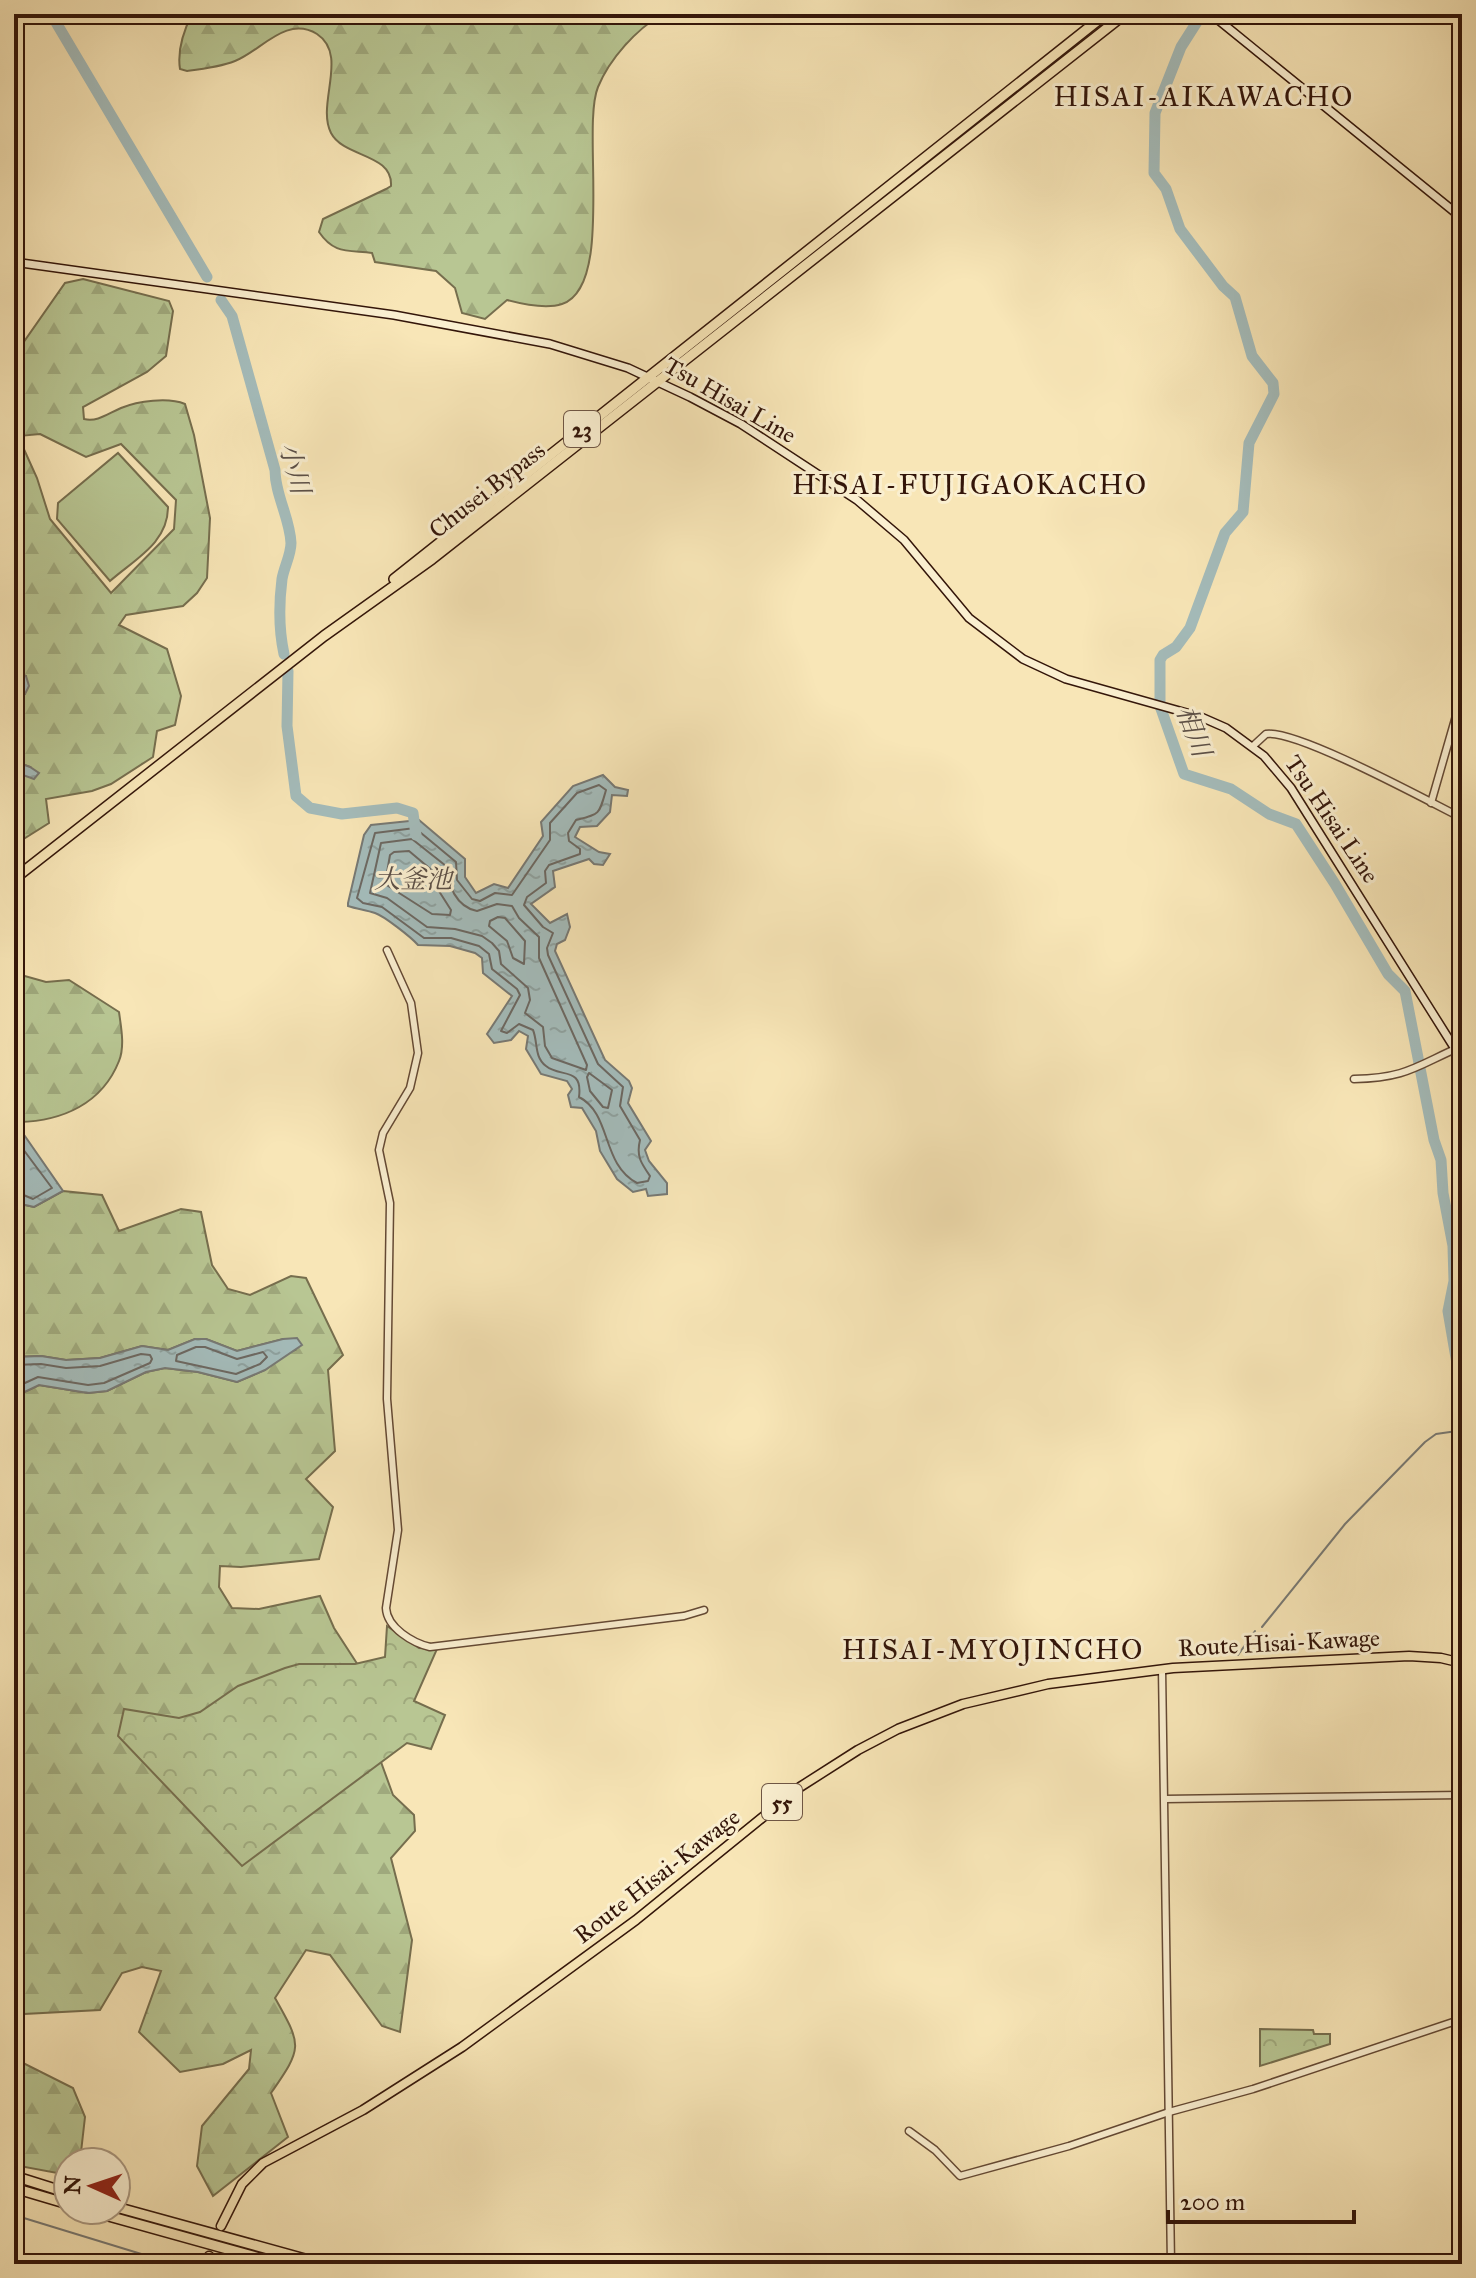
<svg xmlns="http://www.w3.org/2000/svg" width="1476" height="2278" viewBox="0 0 1476 2278" font-family="'IM FELL Great Primer','Noto Serif JP',serif">
	<style>
		.grass { fill: #b8c693; stroke: #766e4e; stroke-width: 2 }
		.forest { fill: url(#forest-firs); stroke: #766e4e; stroke-width: 2; fill-rule: evenodd }
		.park { fill: url(#park-crowns); stroke: #766e4e; stroke-width: 2 }
		.water { fill: url(#water-ripples); stroke: #777974; stroke-width: 2 }
		.lines { fill: none; stroke-linecap: round; stroke-linejoin: round }
		.shore { stroke: #6c6862; stroke-width: 2 }
		.stream { stroke: #777974; stroke-width: 2 }
		.river { stroke: #a4bcbb; stroke-width: 11 }
		.tertiary-casing { stroke: #644934; stroke-width: 9 }
		.secondary-casing { stroke: #331509; stroke-width: 10 }
		.primary-casing { stroke: #331509; stroke-width: 11 }
		.trunk-casing { stroke: #331509; stroke-width: 12 }
		.motorway-casing { stroke: #331509; stroke-width: 12 }
		.tertiary { stroke: #faefd0; stroke-width: 6 }
		.secondary { stroke: #faefd0; stroke-width: 7 }
		.primary { stroke: #f8e6b7; stroke-width: 8 }
		.trunk { stroke: #f8e6b7; stroke-width: 9 }
		.motorway { stroke: #f8e6b7; stroke-width: 9 }
		.labels { text-anchor: middle; dominant-baseline: central; stroke-width: 6; stroke-linejoin: round; paint-order: stroke }
		.shield { fill: #faefd0; stroke: #6f5645; stroke-width: 2 }
		.shield-label { font-size: 22px; font-weight: bold; fill: #331509 }
		.street-label { font-size: 24px; fill: #331509; stroke: #faefd0 }
		.water-label { font-size: 26px; font-style: italic; fill: #5b4f47; stroke: #faefd0 }
		.quarter-label { font-size: 28px; letter-spacing: 2px; fill: #331509; stroke: #faefd0 }
	</style>
	<defs>
		<pattern id="forest-firs" width="22" height="20" patternUnits="userSpaceOnUse" patternTransform="scale(2)"><rect width="22" height="20" fill="#b8c693"/><path d="M5 1l3.5 6h-7zM16 11l3.5 6h-7z" fill="#9fa97d"/></pattern>
		<pattern id="park-crowns" width="20" height="18" patternUnits="userSpaceOnUse" patternTransform="scale(2)"><rect width="20" height="18" fill="#b8c693"/><path d="M2 6a3 3 0 1 1 6 0M12 15a3 3 0 1 1 6 0" fill="none" stroke="#9fa97d"/></pattern>
		<pattern id="water-ripples" width="26" height="14" patternUnits="userSpaceOnUse" patternTransform="scale(2)"><rect width="26" height="14" fill="#a4bcbb"/><path d="M2 4q2-2 4 0t4 0M15 11q2-2 4 0t4 0" fill="none" stroke="#8ea19f"/></pattern>
	</defs>
	<rect width="100%" height="100%" fill="#f8e6b7"/>
	<filter id="stains"><feTurbulence type="fractalNoise" baseFrequency=".0025" numOctaves="4"/><feColorMatrix values="0 0 0 0 .2 0 0 0 0 .09 0 0 0 0 .02 0 0 0 .5 -.17"/></filter>
	<radialGradient id="worn" r=".72"><stop offset=".6" stop-color="#630" stop-opacity="0"/><stop offset="1" stop-color="#630" stop-opacity=".3"/></radialGradient>
	<path class="grass" d="M118,453L168,507C168,543 135,559 110,581L57,519L58,503Z"/>
	<g class="forest">
		<path d="M192,14H662C636,30 610,58 598,87C581,128 615,287 562,304C547,309 522,304 507,300L485,319L462,313L455,288L436,271L375,262L372,253C347,250 334,254 319,232L323,219L386,189L391,186C393,153 344,158 331,133C316,104 349,55 317,34C286,15 261,51 235,61C220,67 203,69 187,71L180,69C177,50 183,32 192,14Z"/>
		<path d="M83,279L169,301L173,311L166,356L147,372L83,407L84,419C98,422 107,414 121,408C138,401 168,397 185,404L194,435L210,518L207,578L197,593L183,606L126,615L119,625L167,649L181,696L175,725L157,731L153,757L111,784L92,791L46,799L49,823L14,845V778L23,775L30,767L14,761V696L25,694L26,676L14,672V351L23,343L65,283ZM40,434L86,457L121,444L176,500L174,529L111,593L50,519L37,478L18,436Z"/>
		<path d="M14,973L46,982L69,980L119,1012C121,1027 125,1046 119,1061C102,1104 62,1121 19,1122L20,1129L14,1130Z"/>
		<path d="M63,1191L102,1195L119,1231L181,1209L201,1212L212,1265L228,1289L250,1295L291,1276L306,1278L343,1355L328,1370L335,1451L306,1479L333,1507L319,1559L241,1567L220,1566L219,1587L232,1608L259,1609L320,1596L334,1628L369,1682L377,1751L393,1795L414,1815L415,1831L391,1858L412,1940L400,2032L382,2026L330,1955L306,1950L275,1998C302,2046 303,2047 271,2093L288,2137L213,2196L197,2166L202,2126L249,2069L251,2050L223,2064L180,2072L139,2032L161,1971L142,1967L122,1973L100,2010L24,2014L15,2059L73,2088L85,2117L81,2152L57,2173L14,2165V1397L39,1385L88,1393L107,1391L146,1372L165,1368L198,1372L237,1382L265,1370L283,1355L295,1350L283,1339L237,1351L206,1339H195L168,1350L142,1346L100,1358L66,1360L41,1356L14,1357V1195L21,1204L34,1207Z"/>
	</g>
	<g class="park">
		<path d="M387,1626L419,1648L437,1649L414,1701L445,1715L431,1749L407,1743L242,1866L118,1736L124,1709L179,1718L200,1712L238,1686L285,1668L299,1664H355L385,1657Z"/>
		<path d="M1260,2029L1313,2030L1314,2034H1330V2044L1260,2066Z"/>
	</g>
	<g class="water">
		<path d="M14,672L26,676L29,686L25,694L14,696Z"/>
		<path d="M14,761L30,767L39,773L34,779L23,775L14,778Z"/>
		<path d="M603,775L615,787L628,790L627,796L612,795L610,812L597,826L580,827L575,837L599,852L610,854L603,865L594,864L589,859L553,871L555,887L531,904L550,923L567,914L570,927L565,940L557,944L555,951L605,1060L629,1081L632,1088L628,1103L651,1141L645,1150L649,1161L667,1183V1194L648,1196L646,1189L633,1192L617,1179L600,1151L596,1131L582,1108L571,1107L568,1095L572,1089L567,1081L541,1074L526,1049L528,1036L519,1031L511,1040L494,1043L487,1034L512,996L483,973L482,958L475,953L450,946L418,945C411,937 384,916 375,913C366,910 357,909 348,906V903L364,835L371,825L419,820L465,859V877L476,893L494,884L508,888L543,836L541,822L573,786Z"/>
		<path d="M20,1129L63,1191L34,1207L21,1204L14,1195V1130Z"/>
		<path d="M297,1338L302,1345L265,1370L237,1382L198,1372L165,1368L146,1372L107,1391L88,1393L39,1385L14,1397V1357L41,1356L66,1360L100,1358L142,1346L168,1350L195,1339H206L237,1351L283,1339Z"/>
	</g>
	<g class="lines">
		<g class="shore">
			<path d="M599,785L606,790C599,815 600,814 576,820L568,833L569,841L580,849V854L549,865L545,871L546,883L527,897L524,905L543,927L553,933L547,948L548,955L598,1064L623,1087L620,1106L640,1140C636,1156 641,1163 650,1176L648,1181L637,1183C601,1164 612,1114 579,1097C583,1066 560,1078 546,1066C534,1057 538,1042 533,1030L519,1024L507,1033L501,1031L520,995L517,989L492,969L489,954L479,946L451,938H424L382,907L363,903L357,898L375,833L415,828L456,862L457,880L472,899L480,901L495,893L512,895L550,840V823L577,793Z"/>
			<path d="M412,839L446,866C448,885 456,907 477,911L497,904L512,906L519,918L539,937V958L587,1065L586,1070L552,1058L545,1046L543,1027L525,1013L530,1000L528,988L501,964L499,951L492,943L482,936L455,929L427,927L387,898L370,893L381,843Z"/>
			<path d="M394,852L409,851L434,872L437,888L451,910L450,915L432,914L385,884L390,855Z"/>
			<path d="M498,917L505,918L525,941L524,964L513,958L507,941L489,926L490,921Z"/>
			<path d="M589,1073L612,1090L608,1108L603,1107L590,1091L587,1077Z"/>
			<path d="M14,1137L52,1188L33,1199L14,1191"/>
			<path d="M196,1347H205L237,1359L263,1352L267,1357L260,1364L236,1374L176,1361L177,1355Z"/>
			<path d="M14,1365L41,1364L66,1368L100,1366L141,1354L150,1355L152,1359L150,1363L104,1383L88,1385L38,1377L14,1388"/>
		</g>
		<g class="stream">
			<path d="M1461,1399L1462,1400"/>
			<path d="M1262,1627L1345,1524L1425,1442L1436,1434L1457,1431L1462,1446"/>
			<path d="M1238,1655L1255,1631"/>
			<path d="M14,2215L174,2264"/>
		</g>
		<g class="river">
			<path d="M51,14L207,277"/>
			<path d="M1202,14L1181,47L1155,113L1154,173L1166,189L1180,229L1223,286L1235,297L1252,356L1273,383L1274,394L1249,443L1243,512L1225,533L1190,628L1176,647L1163,655L1160,660V706L1184,774L1231,789L1269,814L1296,824L1335,884L1388,974L1405,991L1434,1140L1441,1160L1443,1193L1453,1246L1454,1281L1448,1311L1461,1387L1457,1431"/>
			<path d="M221,300L232,316L275,470C275,495 290,518 291,543C291,555 284,567 282,579C279,603 279,631 284,654"/>
			<path d="M288,671L287,726L296,796L310,808L342,814L397,808L413,813L416,835"/>
		</g>
		<defs>
			<g id="tertiary">
				<path d="M1253,746L1266,734C1296,729 1428,801 1462,818"/>
				<path d="M1431,803L1462,695"/>
				<path d="M387,950L411,1003L418,1053L410,1088L383,1133L379,1150L390,1203L387,1399L398,1530L386,1608C387,1628 413,1643 430,1647L684,1616L704,1610"/>
				<path d="M1354,1079C1407,1078 1416,1066 1462,1046"/>
				<path d="M1162,1669L1171,2264"/>
				<path d="M1165,1799L1462,1795"/>
				<path d="M909,2131L935,2150L960,2176L1069,2146L1169,2112L1253,2089L1462,2019"/>
			</g>
			<g id="secondary">
				<path d="M1211,14L1462,218"/>
				<path d="M14,262L394,315L550,344L628,368L690,397L741,424L857,500L904,540L969,618L1023,659L1066,679L1201,717L1226,728L1264,756L1291,788L1462,1060"/>
			</g>
			<g id="primary">
				<path d="M221,2226L242,2184L263,2163L363,2110L462,2047L636,1920L800,1787L858,1750L898,1729L963,1704L1048,1684L1173,1668L1409,1656L1441,1658L1462,1663"/>
				<path d="M208,2264L209,2256"/>
			</g>
			<g id="trunk">
				<path d="M394,579L1106,14"/>
				<path d="M14,879L324,636L432,559L1125,14"/>
			</g>
			<g id="motorway">
				<path d="M14,2176L68,2193"/>
				<path d="M14,2188L68,2204"/>
				<path d="M116,2207L323,2264"/>
				<path d="M87,2210L281,2264"/>
			</g>
		</defs>
		<use href="#tertiary" class="tertiary-casing"/>
		<use href="#secondary" class="secondary-casing"/>
		<use href="#primary" class="primary-casing"/>
		<use href="#trunk" class="trunk-casing"/>
		<use href="#motorway" class="motorway-casing"/>
		<use href="#tertiary" class="tertiary"/>
		<use href="#secondary" class="secondary"/>
		<use href="#primary" class="primary"/>
		<use href="#trunk" class="trunk"/>
		<use href="#motorway" class="motorway"/>
	</g>
	<g class="labels">
		<g class="shield">
			<rect x="564" y="411" width="36" height="36" rx="6"/>
			<rect x="762" y="1784" width="40" height="36" rx="6"/>
		</g>
		<g class="shield-label">
			<text x="582" y="429">23</text>
			<text x="782" y="1802">55</text>
		</g>
		<g class="street-label">
			<text transform="translate(730 400) rotate(30)">Tsu Hisai Line</text>
			<text transform="translate(487 490) rotate(-38)">Chusei Bypass</text>
			<text transform="translate(1332 819) rotate(56)">Tsu Hisai Line</text>
			<text transform="translate(1279 1643) rotate(-3)">Route Hisai-Kawage</text>
			<text transform="translate(657 1876) rotate(-38)">Route Hisai-Kawage</text>
		</g>
		<g class="water-label">
			<text transform="translate(295 468) rotate(75)">小川</text>
			<text transform="translate(1194 731) rotate(69)">相川</text>
			<text x="413" y="879">大釜池</text>
		</g>
		<g class="quarter-label">
			<text x="1204" y="96">HISAI-AIKAWACHO</text>
			<text x="970" y="484">HISAI-FUJIGAOKACHO</text>
			<text x="993" y="1649">HISAI-MYOJINCHO</text>
		</g>
	</g>
	<rect width="1476" height="2278" fill="none" stroke="#f8e6b7" stroke-width="48"/>
	<rect x="16" y="16" width="1444" height="2246" fill="none" stroke="#331509" stroke-width="4"/>
	<rect x="24" y="24" width="1428" height="2230" fill="none" stroke="#331509" stroke-width="2"/>
	<g transform="translate(92 2186) rotate(273)"><circle r="38" fill="#faefd0" stroke="#aa9880" stroke-width="2"/>
	<path d="M0-6L14 30L0 20L-14 30Z" fill="#8f2418"/>
	<text y="-12" font-size="22" font-weight="bold" text-anchor="middle" fill="#331509">N</text>
	</g>
	<path d="M1168 2210v12h186v-12" fill="none" stroke="#331509" stroke-width="4"/>
	<text x="1180" y="2210" font-size="24" fill="#331509" stroke="#faefd0" stroke-width="6" paint-order="stroke">200 m</text>
	<rect width="100%" height="100%" filter="url(#stains)"/>
	<rect width="100%" height="100%" fill="url(#worn)"/>
</svg>
